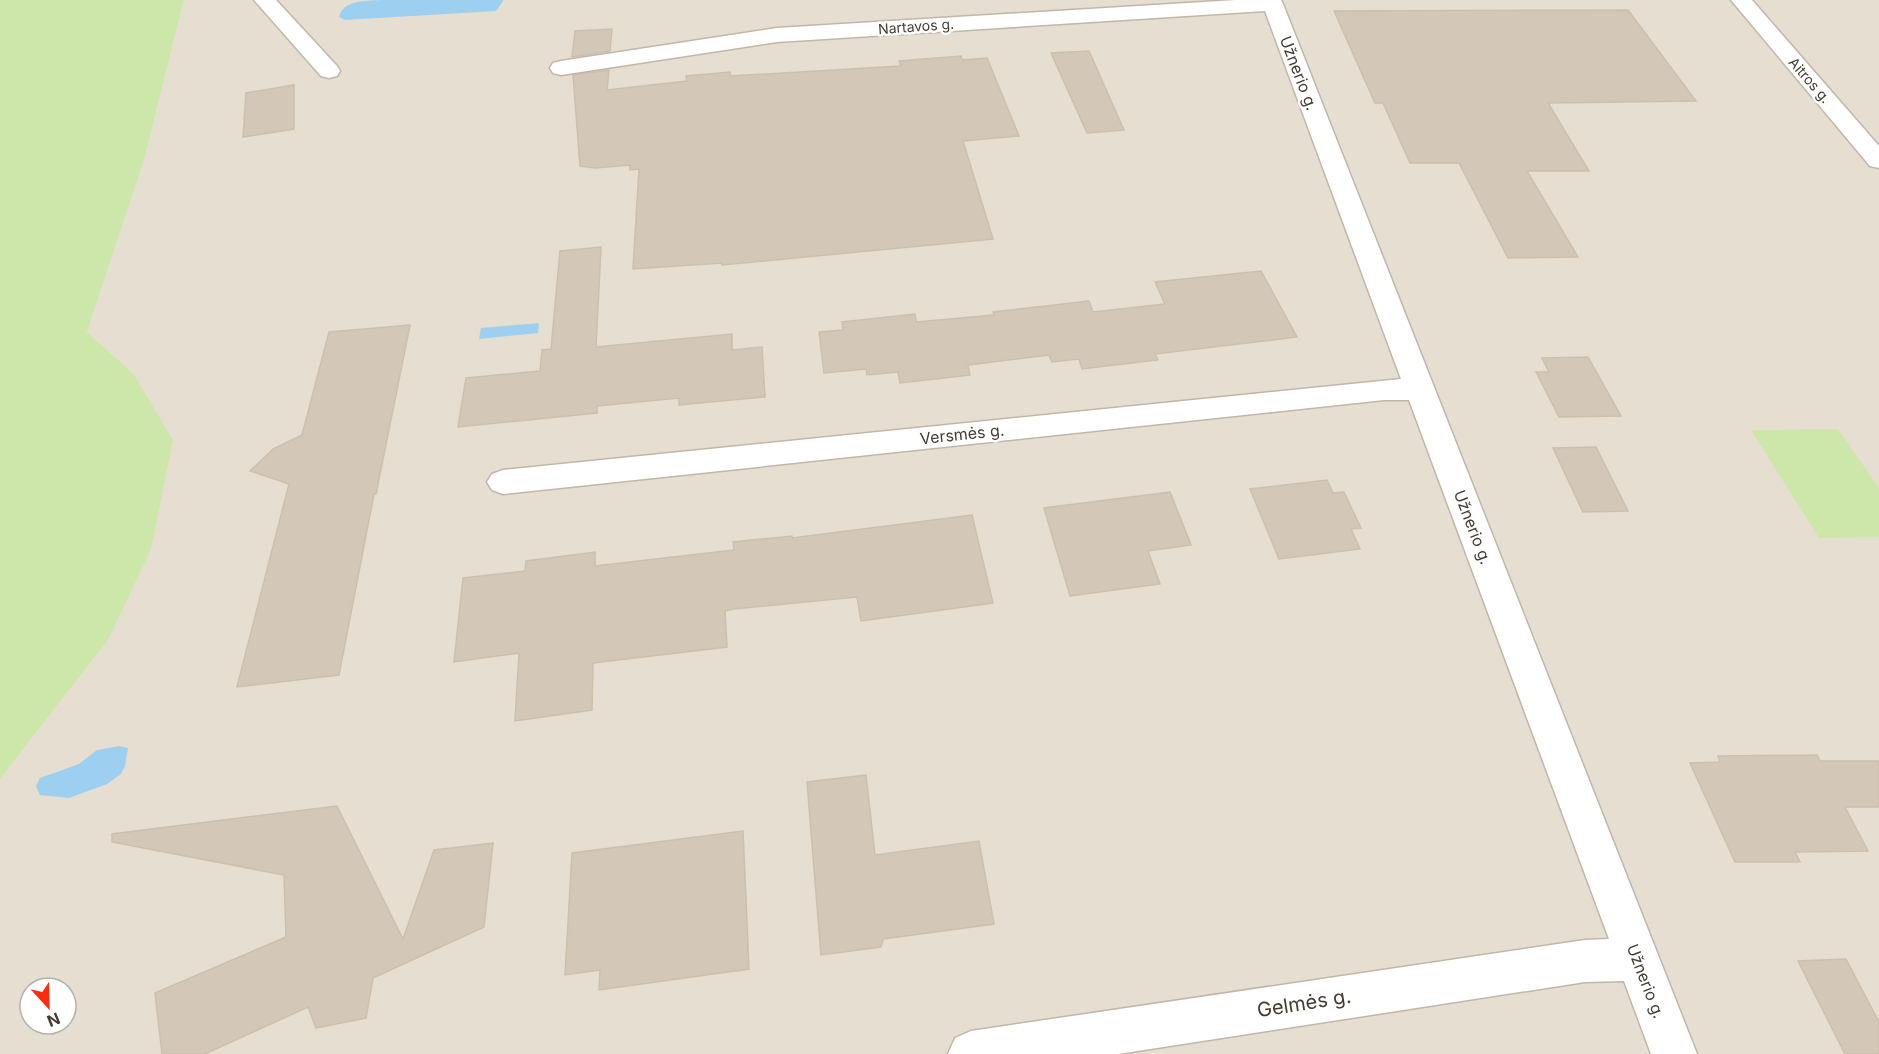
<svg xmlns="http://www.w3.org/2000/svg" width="1879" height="1054" viewBox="0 0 1879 1054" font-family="Inter,sans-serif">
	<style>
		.residential { fill: #e5ded1; fill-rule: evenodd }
		.green { fill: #cde7aa }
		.water { fill: #9dd0f0 }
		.building { fill: #d3c8b8; stroke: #cebfab; stroke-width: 1.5 }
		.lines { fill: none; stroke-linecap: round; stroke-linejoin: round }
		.minor-casing { stroke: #c0b7a8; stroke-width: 3 }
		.minor { fill: #fff; fill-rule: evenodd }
		.labels { text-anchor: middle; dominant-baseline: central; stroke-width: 5; stroke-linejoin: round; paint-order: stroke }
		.far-street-label { font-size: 14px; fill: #433c33; stroke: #fff }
		.street-label { font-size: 16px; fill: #433c33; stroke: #fff }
		.near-street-label { font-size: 20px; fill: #433c33; stroke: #fff }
	</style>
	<rect width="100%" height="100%" fill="#f1ede3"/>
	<path class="residential" d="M184,0H1879V1054H0V779L108,640L133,373L87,332L145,157ZM30,988H66V1024H30Z"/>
	<g class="green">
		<path d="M0,0H184L145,157L87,332L133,373L173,440L151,549L108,640L0,779Z"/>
		<path d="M1838,429L1879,488V537L1819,538L1751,430Z"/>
	</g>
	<g class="water">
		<path d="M381,0H503V1L496,11L345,20L339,17C343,0 365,1 381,0Z"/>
		<path d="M539,323L538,333L479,339L481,328Z"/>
		<path d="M120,746L128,748L125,766L121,774L107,784L69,798L40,795L36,786L40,778L79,764L97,750Z"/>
	</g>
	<g class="building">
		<path d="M1628,10L1696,101L1548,103L1589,171H1527L1578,257L1508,258L1459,163H1410L1383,103H1375L1334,11Z"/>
		<path d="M612,29L610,51L572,57L575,31Z"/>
		<path d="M1089,51L1124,130L1087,133L1051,53Z"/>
		<path d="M961,56L962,60L987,58L1019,136L963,141L993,239L722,265V263L633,269L639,169L630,170V165L595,168L580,166L573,75L609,70L607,90L687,81L686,76L730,72V76L901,66L899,61Z"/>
		<path d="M294,85V129L243,137L246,93Z"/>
		<path d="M601,247L596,347L732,334V350L762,347L765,397L679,405V398L597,406V413L458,427L466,378L540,371L542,350L551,349L560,251Z"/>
		<path d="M1261,271L1297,337L1155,354L1158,360L1082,369L1079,359L1052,362L1049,355L968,365L970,375L900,383L898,372L867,375L866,369L824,373L819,332L843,330L842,322L915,314L916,322L994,315L993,312L1089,301L1093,312L1165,304L1155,282Z"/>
		<path d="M410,325L376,494H374L339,675L237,687L289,484L250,471L273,449L302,435L329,332Z"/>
		<path d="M1588,357L1621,416L1559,417L1536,372H1549L1542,358Z"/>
		<path d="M1596,447L1628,511L1583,512L1553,448Z"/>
		<path d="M1327,480L1333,493L1344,492L1361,528L1351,529L1360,549L1279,559L1250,489Z"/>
		<path d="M1170,492L1191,545L1148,551L1160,584L1070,596L1044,508Z"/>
		<path d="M972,515L993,603L861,621L857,597L734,609L725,611L727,647L593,663L592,710L515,721L519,653L454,662L463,578L525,571L526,561L595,552V566L734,550L733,542L792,536V538Z"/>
		<path d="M1817,755L1820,761H1879V807H1845L1868,851L1795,852L1800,862H1735L1690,763L1720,762L1718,756Z"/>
		<path d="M866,775L875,855L979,841L994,924L883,939L881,947L821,955L807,782Z"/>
		<path d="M337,806L403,939L434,850L493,843L484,927L373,978L366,1018L316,1028L308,1007L205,1054H162L155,993L286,937L284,875L112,842V834Z"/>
		<path d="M743,831L749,969L599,990L600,970L565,975L572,853Z"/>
		<path d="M1846,959L1879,1022V1054H1845L1798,961Z"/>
	</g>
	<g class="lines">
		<defs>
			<g id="minor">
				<path d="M254,0H276L337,66L340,71L337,76L329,78L321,76Z"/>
				<path d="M1236,0H1281L1283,4L1697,1054H1651L1624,981L1585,982L1118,1054H948L955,1038L971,1031L1585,940L1609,939L1409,400H1384L503,494L492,490L487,482L492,474L503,470L1401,379L1265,11L777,42L561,75L553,73L550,68L553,63L561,61L777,28Z"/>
				<path d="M1731,0H1752L1879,146V168L1870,166Z"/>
			</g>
		</defs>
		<use href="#minor" class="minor-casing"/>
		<use href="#minor" class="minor"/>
	</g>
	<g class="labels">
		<g class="far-street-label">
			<text transform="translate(916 26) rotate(-4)">Nartavos g.</text>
			<text transform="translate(1810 80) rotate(49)">Aitros g.</text>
		</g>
		<g class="street-label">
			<text transform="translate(1299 73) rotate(69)">Užnerio g.</text>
			<text transform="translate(962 434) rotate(-6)">Versmės g.</text>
			<text transform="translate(1473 527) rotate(69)">Užnerio g.</text>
			<text transform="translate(1646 981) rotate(69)">Užnerio g.</text>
		</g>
		<g class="near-street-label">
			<text transform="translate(1304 1003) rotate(-9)">Gelmės g.</text>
		</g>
	</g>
	<g transform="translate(48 1006) rotate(158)"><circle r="28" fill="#ffffff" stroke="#b4b1ad" stroke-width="1.5"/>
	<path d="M0-4.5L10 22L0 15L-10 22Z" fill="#fb2d10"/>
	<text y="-9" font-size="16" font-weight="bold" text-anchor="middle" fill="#433c33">N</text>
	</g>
</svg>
